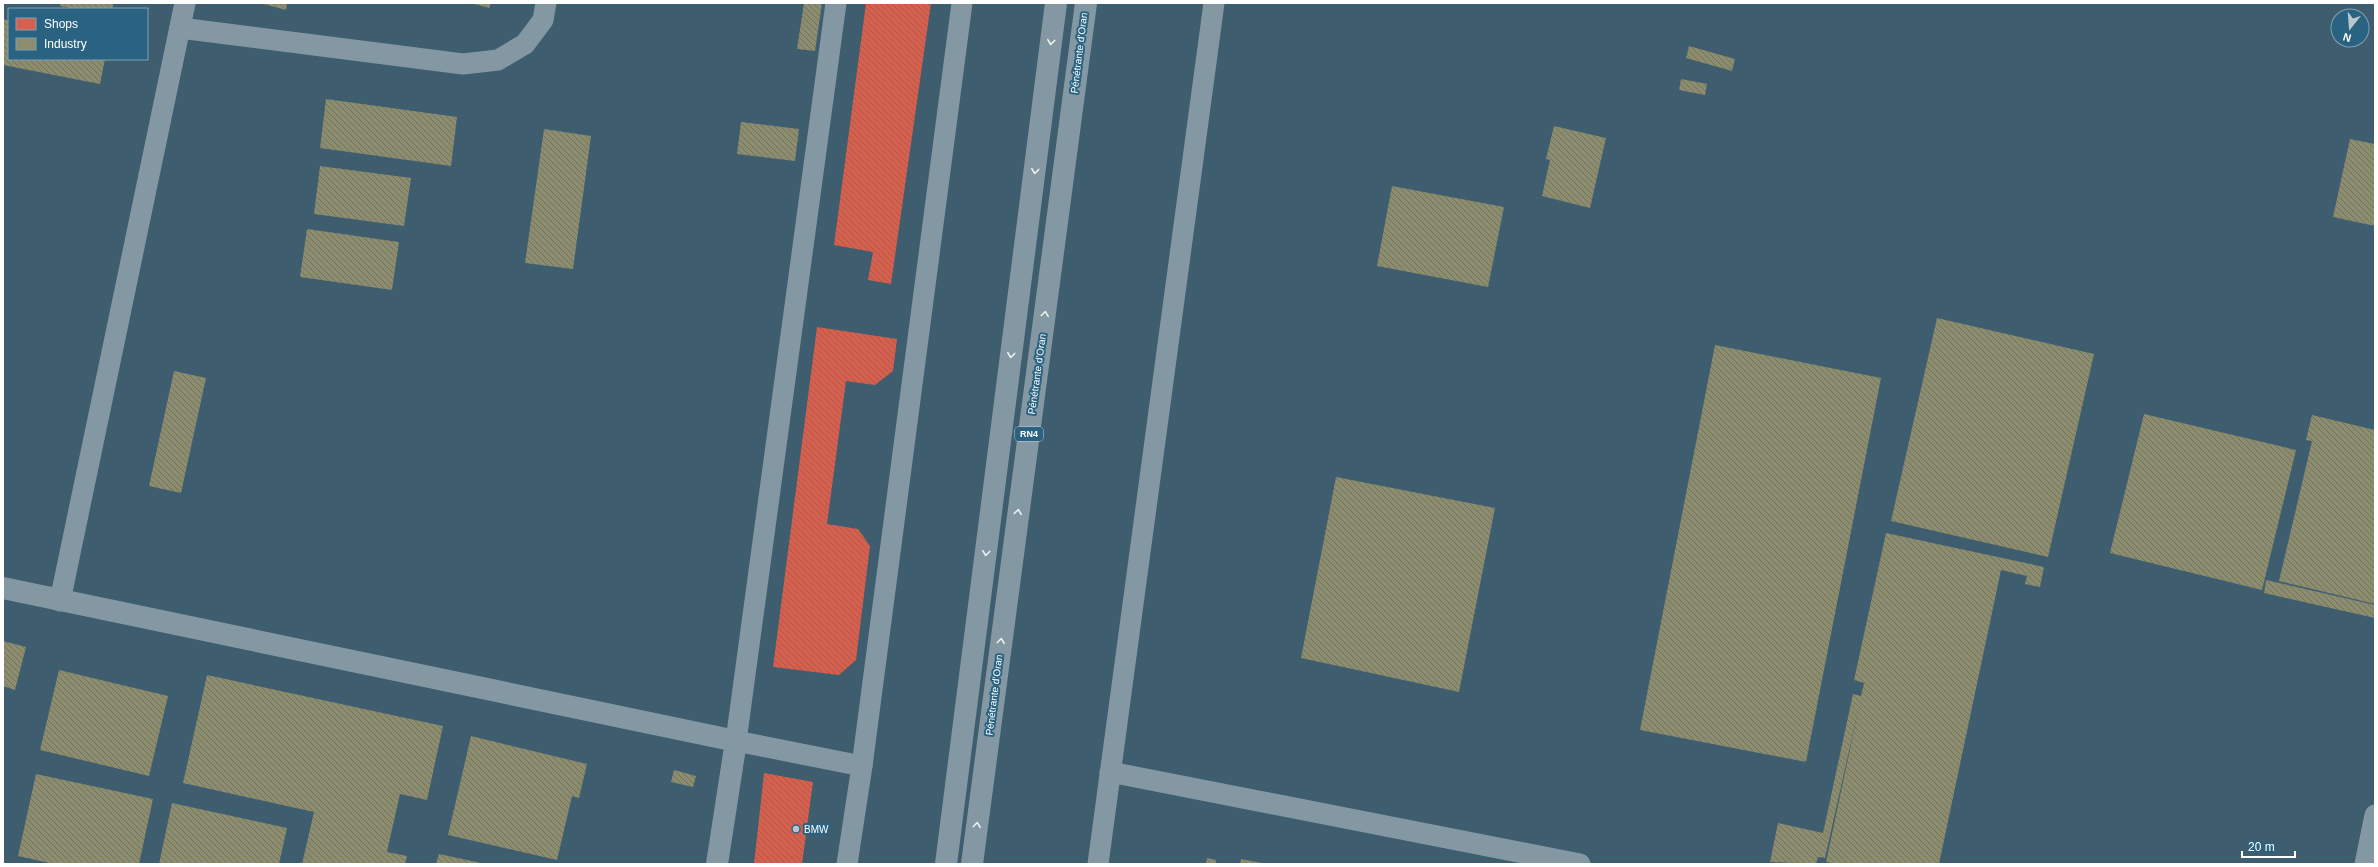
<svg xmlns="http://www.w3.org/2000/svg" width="2378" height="867" viewBox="0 0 2378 867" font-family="Arial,sans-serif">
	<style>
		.shops { fill: url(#shops-back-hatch) }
		.industry { fill: url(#industry-back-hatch) }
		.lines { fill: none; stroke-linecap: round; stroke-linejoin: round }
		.minor { stroke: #8498a4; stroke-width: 21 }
		.tertiary { stroke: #8498a4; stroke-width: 22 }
		.motorway { stroke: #8498a4; stroke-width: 22 }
		.oneway { stroke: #edf0f1 }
		.poi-dot { fill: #bbc6cc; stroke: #2a6382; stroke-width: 1.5 }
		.labels { text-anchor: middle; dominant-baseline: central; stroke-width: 4; stroke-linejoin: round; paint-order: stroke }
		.shield { fill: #2a6382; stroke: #bfd0da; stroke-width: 1 }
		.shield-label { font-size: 9px; font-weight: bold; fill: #fff }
		.street-label { font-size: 10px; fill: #fff; stroke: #2a6382 }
		.poi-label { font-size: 10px; fill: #fff; stroke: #2a6382; text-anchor: start }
	</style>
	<defs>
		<pattern id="shops-back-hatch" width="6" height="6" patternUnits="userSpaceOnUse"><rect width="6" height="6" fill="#d6604d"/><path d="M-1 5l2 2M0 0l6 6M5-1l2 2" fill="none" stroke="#a6594d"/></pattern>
		<pattern id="industry-back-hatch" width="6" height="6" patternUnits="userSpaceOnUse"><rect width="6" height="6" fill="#8c8c6e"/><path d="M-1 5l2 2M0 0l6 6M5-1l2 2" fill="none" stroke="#727260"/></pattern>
	</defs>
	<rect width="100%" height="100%" fill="#3e5d6e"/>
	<g class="shops">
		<path d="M866,3H931L891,284L868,280L873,252L834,245Z"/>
		<path d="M817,327L897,339L893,371L875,385L846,381L827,524L858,529L870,546L856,660L839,675L773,667Z"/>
		<path d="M764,773L813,782L802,864H754Z"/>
	</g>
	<g class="industry">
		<path d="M61,3H114L112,9H75L60,6Z"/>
		<path d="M260,3H287L286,10Z"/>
		<path d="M471,3H491L489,8Z"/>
		<path d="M804,3H822L815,51L797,49Z"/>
		<path d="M3,19L9,21V59H105L100,84L3,65Z"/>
		<path d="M1689,46L1735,59L1732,71L1686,58Z"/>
		<path d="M1681,79L1707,84L1705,95L1679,90Z"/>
		<path d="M326,99L457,117L451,166L320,148Z"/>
		<path d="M741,122L799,129L795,161L737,154Z"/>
		<path d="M1554,126L1606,138L1590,208L1542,196L1550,160L1546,159Z"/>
		<path d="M544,129L591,136L573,269L525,263Z"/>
		<path d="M2350,139L2375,144V226L2333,217Z"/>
		<path d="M320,166L411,178L404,226L314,214Z"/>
		<path d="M1392,186L1504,207L1488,287L1377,266Z"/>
		<path d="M307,229L399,242L392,290L300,277Z"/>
		<path d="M1937,318L2094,354L2048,557L1891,521Z"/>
		<path d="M1715,345L1881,378L1806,762L1640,730Z"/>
		<path d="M174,371L206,378L181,493L149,486Z"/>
		<path d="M2144,414L2296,450L2262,590L2110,553Z"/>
		<path d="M2312,415L2375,430V604L2279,581L2312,441L2306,440Z"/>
		<path d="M1336,477L1495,508L1459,692L1301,658Z"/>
		<path d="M1886,533L2044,567L2040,587L2025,584L2027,576L2001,570L1939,864H1836L1826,862L1860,702L1825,858L1818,857L1816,864L1770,862L1778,823L1823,833L1853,694L1861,696L1864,683L1854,680Z"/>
		<path d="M2266,580L2375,605V618L2264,593Z"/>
		<path d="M3,641L26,647L15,690L3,686Z"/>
		<path d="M59,670L168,696L149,776L40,750Z"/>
		<path d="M207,675L443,726L427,800L400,794L387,852L407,856L405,864H302L314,812L183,783Z"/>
		<path d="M471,736L587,764L579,798L572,796L557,860L448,835Z"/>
		<path d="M674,770L696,776L693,787L671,782Z"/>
		<path d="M36,774L153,799L139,864H54L18,856Z"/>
		<path d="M172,803L287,828L279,864H159Z"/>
		<path d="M439,854L481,863V864H436Z"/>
		<path d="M1207,858L1216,860V864H1206Z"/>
		<path d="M1241,859L1262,863V864H1240Z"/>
	</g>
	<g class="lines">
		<g class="minor">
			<path d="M836,3L736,741L862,766"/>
			<path d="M180,28L463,64L498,60L525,44L543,20L546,3"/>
			<path d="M60,601L185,3"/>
			<path d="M1110,772L1580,864"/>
			<path d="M847,864L862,766L962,3"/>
			<path d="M1098,864L1214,3"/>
			<path d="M2365,864L2375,815"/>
		</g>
		<path class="tertiary" d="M3,588L736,741L717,864"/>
		<g class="motorway">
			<path d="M946,864L1056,3"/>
			<path d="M972,864L1086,3"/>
		</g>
	</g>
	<defs><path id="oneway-chevron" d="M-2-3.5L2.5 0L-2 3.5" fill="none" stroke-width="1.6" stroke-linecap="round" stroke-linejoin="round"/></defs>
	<g class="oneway">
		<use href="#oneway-chevron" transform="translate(1051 42) rotate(97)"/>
		<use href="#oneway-chevron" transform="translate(1035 171) rotate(97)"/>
		<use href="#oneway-chevron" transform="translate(1045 314) rotate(-82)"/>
		<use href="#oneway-chevron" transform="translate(1011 355) rotate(97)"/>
		<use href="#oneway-chevron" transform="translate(1018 512) rotate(-82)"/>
		<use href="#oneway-chevron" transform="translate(986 553) rotate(97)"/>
		<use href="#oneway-chevron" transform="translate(1001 641) rotate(-83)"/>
		<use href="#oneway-chevron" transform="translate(977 825) rotate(-83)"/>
	</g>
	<circle class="poi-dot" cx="796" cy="829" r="4"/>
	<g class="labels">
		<rect class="shield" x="1015" y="427" width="28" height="14" rx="3"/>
		<g class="shield-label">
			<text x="1029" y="434">RN4</text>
		</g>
		<g class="street-label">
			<text transform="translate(1079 53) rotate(-83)">Pénétrante d'Oran</text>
			<text transform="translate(1037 374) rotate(-82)">Pénétrante d'Oran</text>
			<text transform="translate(994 695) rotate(-83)">Pénétrante d'Oran</text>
		</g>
		<g class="poi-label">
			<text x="804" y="829">BMW</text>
		</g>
	</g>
	<rect width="2378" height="867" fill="none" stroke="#ffffff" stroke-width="8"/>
	<rect x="8" y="8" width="140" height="52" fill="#2a6382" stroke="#7fa1b4"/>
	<rect x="16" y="18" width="20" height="12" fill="#d6604d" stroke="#7fa1b4"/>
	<text x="44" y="28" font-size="12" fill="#ffffff">Shops</text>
	<rect x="16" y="38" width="20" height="12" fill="#8c8c6e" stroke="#7fa1b4"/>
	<text x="44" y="48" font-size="12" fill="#ffffff">Industry</text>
	<g transform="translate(2350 28) rotate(197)"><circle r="19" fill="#2a6382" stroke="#7fa1b4"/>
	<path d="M0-3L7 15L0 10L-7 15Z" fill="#bbc6cc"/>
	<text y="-6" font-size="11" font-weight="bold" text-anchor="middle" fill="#ffffff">N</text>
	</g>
	<path d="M2242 851v6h53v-6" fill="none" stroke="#ffffff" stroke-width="2"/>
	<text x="2248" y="851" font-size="12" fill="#ffffff" stroke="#2a6382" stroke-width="3" paint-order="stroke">20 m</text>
</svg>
